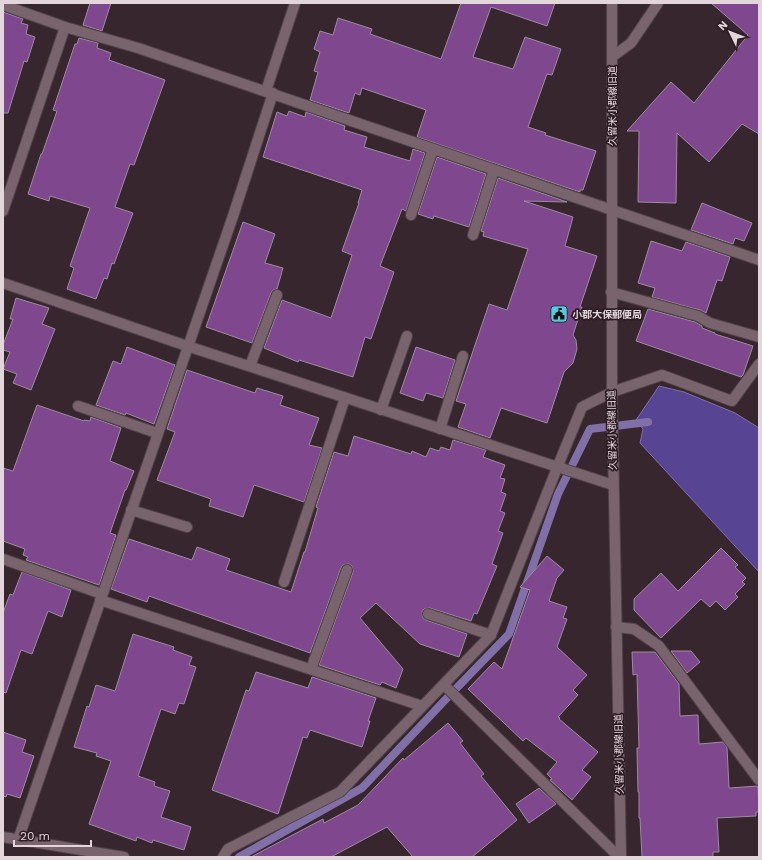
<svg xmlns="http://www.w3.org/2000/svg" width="762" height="860" viewBox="0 0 762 860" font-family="'Work Sans','Noto Sans JP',sans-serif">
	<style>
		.water { fill: #574492; stroke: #8170a8 }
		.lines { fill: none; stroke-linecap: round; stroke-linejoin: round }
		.stream { stroke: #8170a8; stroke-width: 8 }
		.building { fill: #7f478d; stroke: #9b8d9f }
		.service-casing { stroke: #52434a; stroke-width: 12 }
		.minor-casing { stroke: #52434a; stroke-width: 12 }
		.tertiary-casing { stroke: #52434a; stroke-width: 12 }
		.service { stroke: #79646e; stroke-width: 10 }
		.minor { stroke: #79646e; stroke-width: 10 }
		.tertiary { stroke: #79646e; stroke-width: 10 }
		.labels { text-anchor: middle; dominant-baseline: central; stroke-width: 3.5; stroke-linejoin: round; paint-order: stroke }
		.street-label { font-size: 10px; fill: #e2d6db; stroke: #2e1c25 }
		.poi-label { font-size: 10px; font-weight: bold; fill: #e2d6db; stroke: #2e1c25; text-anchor: start }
	</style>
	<rect width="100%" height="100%" fill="#38262f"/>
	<path class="water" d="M659,386L684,392L735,413L759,428V572L640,443L643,429L636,420Z"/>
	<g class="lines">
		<path class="stream" d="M239,857L362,788L446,699L509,634L558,494L590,429L648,422"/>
	</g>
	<g class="building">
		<path d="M90,3H111L102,31L83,25Z"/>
		<path d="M461,3H555L547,26L491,7L473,57L513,69L525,37L561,49L552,75L547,74L528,127L546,133L545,135L596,151L583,190H580V192L417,137L426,110L362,88L360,95L355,93L349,113L310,100L318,72L314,71L320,52L314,49L320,31L333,35L338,18L372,29L370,34L441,59Z"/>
		<path d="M711,3H759V134L742,124L709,162L677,133L676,203L638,202L639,131H627L671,82L694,103L748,35Z"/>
		<path d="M3,12L23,19L21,23L28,25L26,34L35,37L27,62L24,61L8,113H3Z"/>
		<path d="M79,38L98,43L97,48L111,53L109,60L165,80L134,165L130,164L115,207L133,213L114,264L112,263L107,279L104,278L96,299L67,289L74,268L70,266L90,208L50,196L49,201L28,194L41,154H42L57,111L53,110L75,44H77Z"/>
		<path d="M289,111L305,117L306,112L345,126L344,130L367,137L364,147L410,161L413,149L425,153L406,211L402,209L380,266L394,272L371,339L365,337L353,377L299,360L298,362L264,348L282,300L331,318L352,255L342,251L359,203H358L362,190L263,157L277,112L287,116Z"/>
		<path d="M437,157L486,174L469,227L434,216L433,219L418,214Z"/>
		<path d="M498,178L567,202L524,201L573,217L565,246L597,256L580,307H582L573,335L576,340L577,349L573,363L564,372L547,423L501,408L490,438L458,427L466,404L456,401L489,304L507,310L528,249L483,236L484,232L481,231Z"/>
		<path d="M702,203L752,223L744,241L735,238L733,244L691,230Z"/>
		<path d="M243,222L275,234L265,263L283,268L277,289L273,290L271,293L252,343L206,327Z"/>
		<path d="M651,241L682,251L686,242L730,257L722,281L717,280L706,313L700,310L652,297L655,288L638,283Z"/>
		<path d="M16,298L49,308L42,324L55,329L31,390L13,383L17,374L3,369L10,352L3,350V345L13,319H10Z"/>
		<path d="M648,309L695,322L702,326V328L715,333V334L753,346L743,375L741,377L636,341Z"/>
		<path d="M127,347L175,365L154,424L126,413L125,415L96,405L113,361L121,364Z"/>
		<path d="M416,347L455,360L443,398L426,393L423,401L400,393Z"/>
		<path d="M187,370L255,393L257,388L283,396L280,405L319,418L309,445L322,448L304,502L254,485L243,517L209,506L211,499L157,480L175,432L167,429Z"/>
		<path d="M37,405L84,421V420L90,421L91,417L121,428L110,461L134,471L126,490H125L110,533L116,535L99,585L26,560L28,557L23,555L25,549L3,541V468L13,471Z"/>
		<path d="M354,436L411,454L412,451L426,457L430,448L439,451L441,447L450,450L453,440L486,450L483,457L505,465L500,478L505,479L501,492L506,494L500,511L505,513L498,531L503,533L492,564L497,566L477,614L474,613L471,621L430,608L424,609L422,612L423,618L426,620L467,634L459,657L420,644L376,603L360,618L403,669L396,688L382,682L380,685L319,665L353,572L352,566L349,564L343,565L341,568L310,653L149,596L147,602L111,589L129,539L192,560L197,547L230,559L226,570L291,592L304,552H305L318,508L316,507L334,452L348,456Z"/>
		<path d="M721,548L738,565L735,567L746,578L742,582L745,584L735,594L738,597L725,610L716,601L710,607L701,599L661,638L634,610V599L661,573L678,591Z"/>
		<path d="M547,556L564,570L557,578L549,601L567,607L563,618L567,619L557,647L587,675L573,690L578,695L558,717L560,718L559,719L598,752L582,770L591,777L572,800L550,780L552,779L547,774L557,762L526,738L523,741L468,689L494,662L502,669L530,590L520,587Z"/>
		<path d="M22,572L71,590L62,617L48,611L32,654L21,650L6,693L3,692V613L10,594L13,595Z"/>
		<path d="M133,634L174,647L173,650L192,657L189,665L196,667L184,704L179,703L175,714L161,709L138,776L155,782L154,786L170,791L161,817L191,827L184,850L153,840L152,843L137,837L136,841L89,824L111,761L96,756L97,753L74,747L87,706L89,707L96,685L115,691Z"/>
		<path d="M671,651H691L700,662L687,673Z"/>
		<path d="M632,652H655L679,684L680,716L698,715L699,744L723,742L727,747L729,788L758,786L759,812H756V816L717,818L719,852H713V857H642L640,818H639V792H638L637,748H639L637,674L633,675Z"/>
		<path d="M256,672L308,688L312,677L376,698L368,721H370L362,747L310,730L307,738L303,737L278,814L212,790L246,690L249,691Z"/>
		<path d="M448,723L463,741L460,743L484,774L481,776L517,820L472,857H413L387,827L331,857H251L323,819L324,823L358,805L403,758L404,760Z"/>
		<path d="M3,732L26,740L22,752L34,756L20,798L7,794L6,797L3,796Z"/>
		<path d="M539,788L556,804L529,823L516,804Z"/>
	</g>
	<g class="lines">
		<defs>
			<g id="service">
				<path d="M612,57L631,43L658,3"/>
				<path d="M411,215L433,149"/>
				<path d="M473,235L494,170"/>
				<path d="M611,292L698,316L710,323L759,337"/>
				<path d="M250,366L277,295"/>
				<path d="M612,392L662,375L732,401L759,364"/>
				<path d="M78,406L157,433"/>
				<path d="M381,410L407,336"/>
				<path d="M440,429L463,356"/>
				<path d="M131,510L187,527"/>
				<path d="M3,559L102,594"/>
				<path d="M284,582L345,398"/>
				<path d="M428,614L491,635"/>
				<path d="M616,627L634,629L659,646L759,780"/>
				<path d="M311,669L347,570"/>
				<path d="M444,685L619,857"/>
			</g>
			<g id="minor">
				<path d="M3,5L65,27L138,48L612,210L759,260"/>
				<path d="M266,91L295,3"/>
				<path d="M3,211L65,27"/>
				<path d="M3,283L187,346L613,485"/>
				<path d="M100,600L422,706"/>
				<path d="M3,837L124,857"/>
				<path d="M18,840L233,216L273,93"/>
				<path d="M223,857L228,849L340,792L491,635L557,468L582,407L612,392"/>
			</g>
			<path id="tertiary" d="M612,3V392L621,857"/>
		</defs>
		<use href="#service" class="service-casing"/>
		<use href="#minor" class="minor-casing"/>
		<use href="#tertiary" class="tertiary-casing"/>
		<use href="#service" class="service"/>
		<use href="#minor" class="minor"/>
		<use href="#tertiary" class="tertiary"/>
	</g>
	<defs>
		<symbol id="civic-square" viewBox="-11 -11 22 22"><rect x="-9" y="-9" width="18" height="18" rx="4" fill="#54cade" stroke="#2e1c25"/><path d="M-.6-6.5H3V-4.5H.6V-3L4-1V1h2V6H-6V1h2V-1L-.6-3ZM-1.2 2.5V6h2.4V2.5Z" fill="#111"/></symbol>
	</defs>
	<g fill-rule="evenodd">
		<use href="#civic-square" x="549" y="304" width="20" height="20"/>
	</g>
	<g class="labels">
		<g class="street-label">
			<text transform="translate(612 106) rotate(-90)">久留米小郡線旧道</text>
			<text transform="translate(612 430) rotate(-91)">久留米小郡線旧道</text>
			<text transform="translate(619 754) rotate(-91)">久留米小郡線旧道</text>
		</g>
		<g class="poi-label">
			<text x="572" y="314">小郡大保郵便局</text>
		</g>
	</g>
	<rect width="762" height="860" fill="none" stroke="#e2d6db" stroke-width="8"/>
	<g transform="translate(730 32) rotate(313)" stroke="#2e1c25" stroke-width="3" paint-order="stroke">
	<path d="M0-3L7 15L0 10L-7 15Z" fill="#e2d6db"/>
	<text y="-6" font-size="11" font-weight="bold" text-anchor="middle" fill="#e2d6db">N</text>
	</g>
	<path d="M14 840v6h77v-6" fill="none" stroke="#e2d6db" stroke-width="2"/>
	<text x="20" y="840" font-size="12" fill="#e2d6db" stroke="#2e1c25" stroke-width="3" paint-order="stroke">20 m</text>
</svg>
